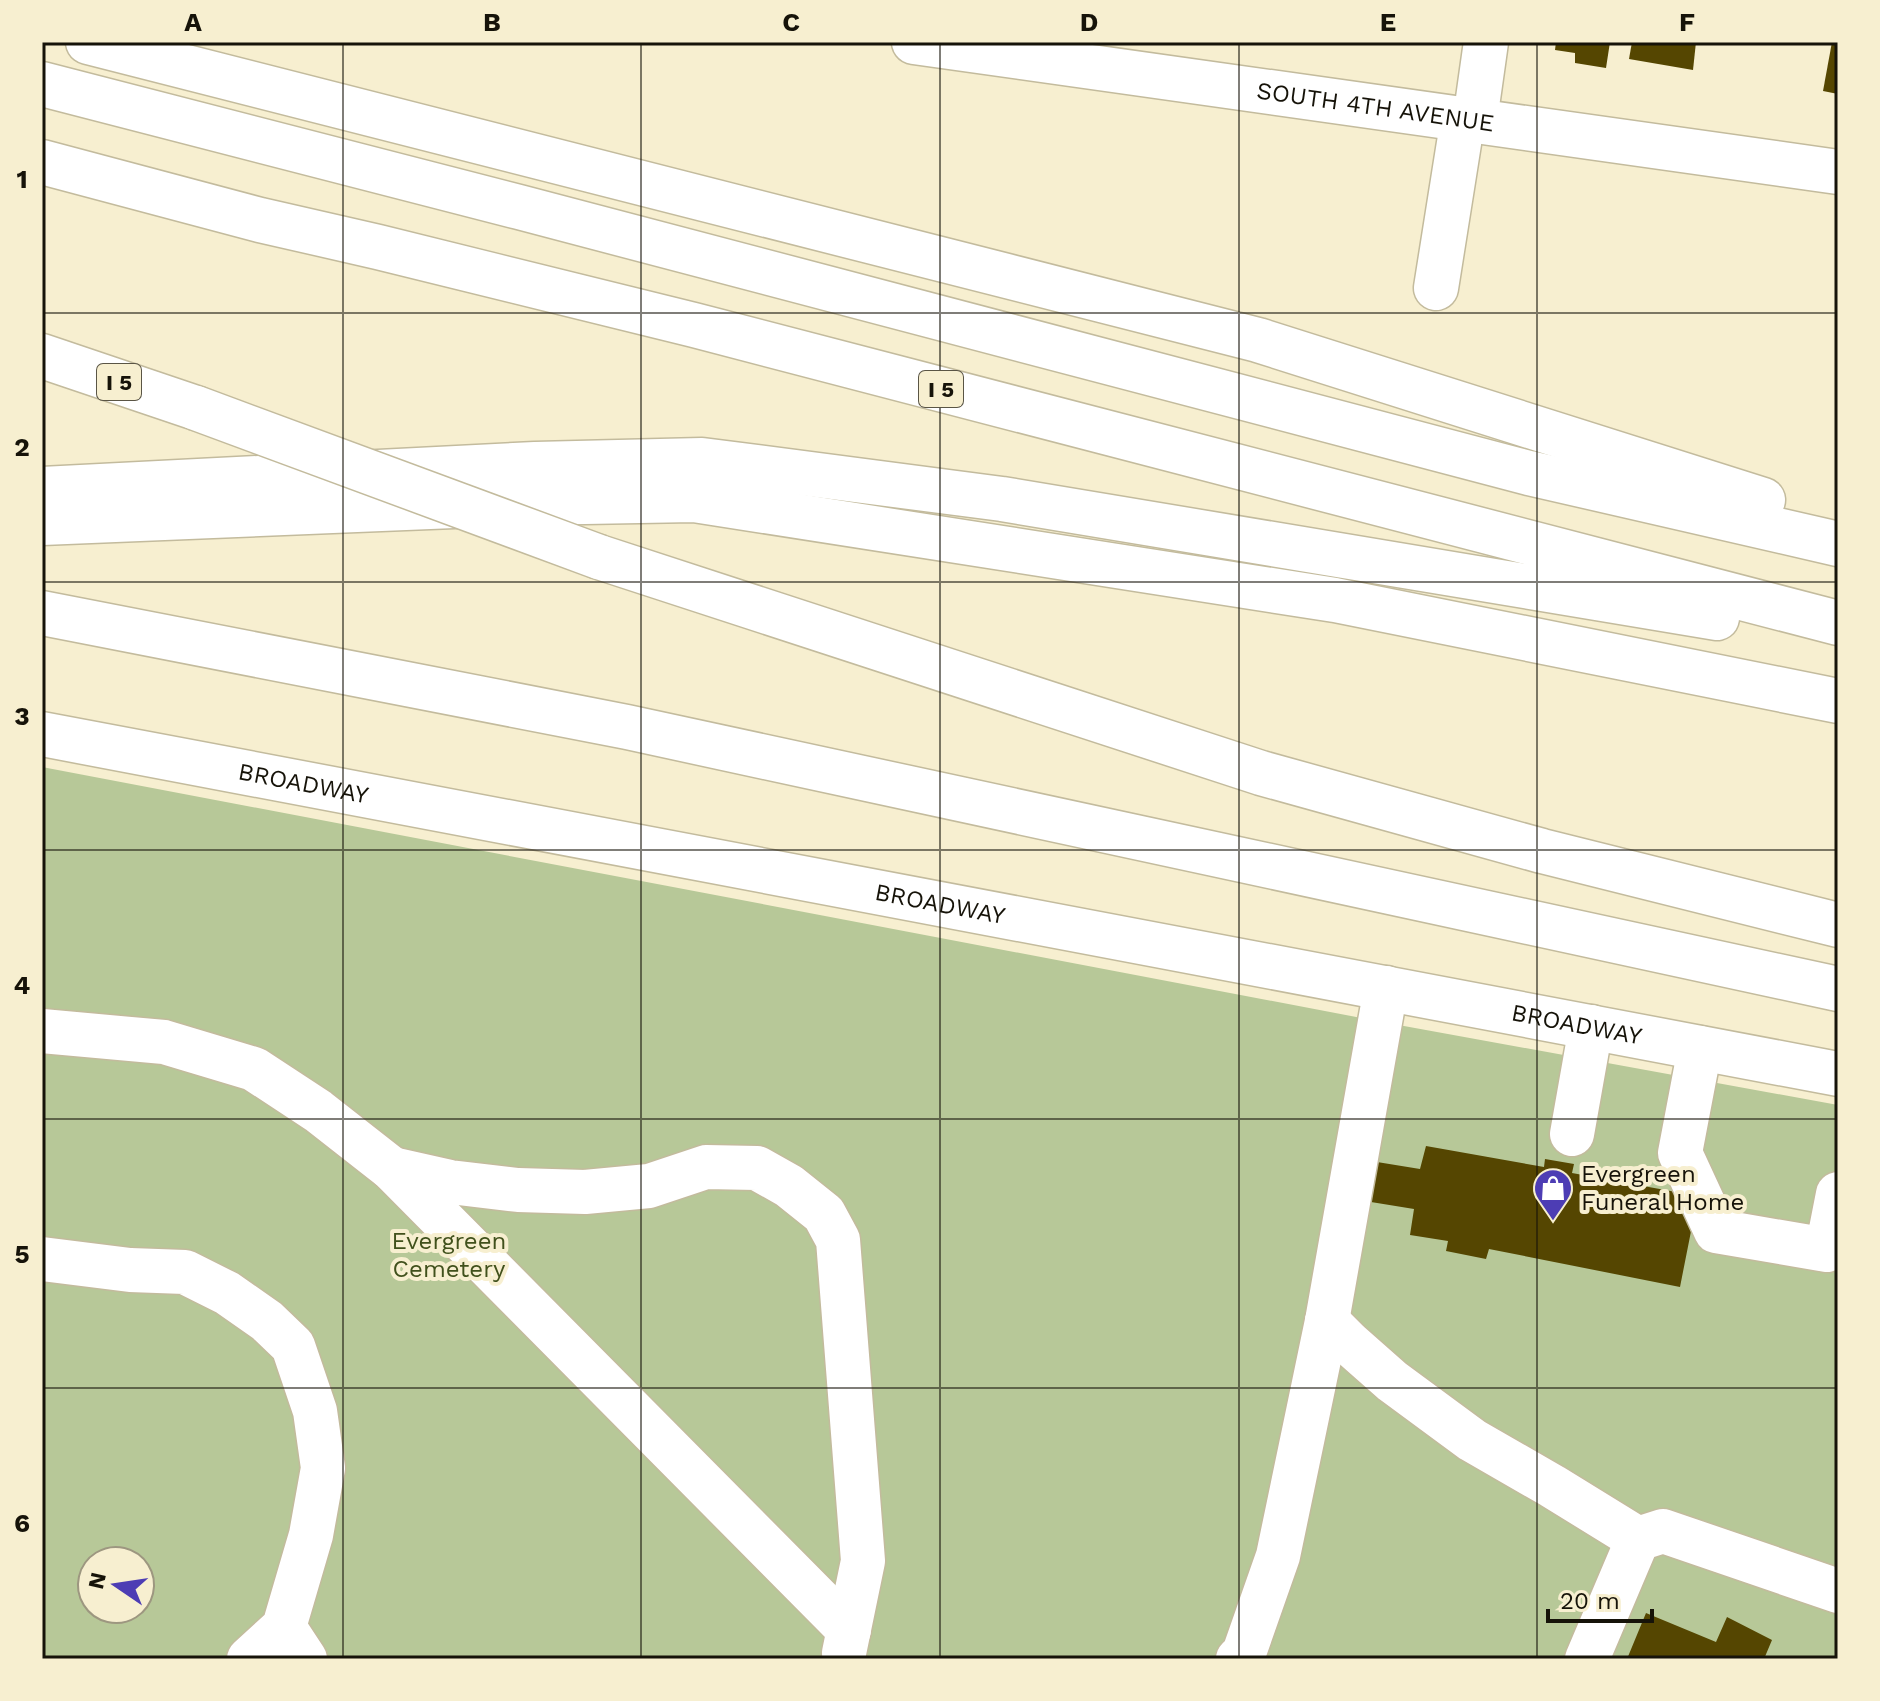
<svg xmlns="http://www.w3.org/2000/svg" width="1880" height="1701" viewBox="0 0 1880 1701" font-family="'Work Sans',sans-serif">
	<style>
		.green { fill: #b7c898; fill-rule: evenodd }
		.building { fill: #554601 }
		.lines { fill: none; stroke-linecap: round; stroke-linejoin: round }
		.minor-casing { stroke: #c3bb9d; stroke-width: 47 }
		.highway-casing { stroke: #c3bb9d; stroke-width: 47 }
		.minor { stroke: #fff; stroke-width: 44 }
		.highway { stroke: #fff; stroke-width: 44 }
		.highway-bridge-casing { stroke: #c3bb9d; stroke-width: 47; stroke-linecap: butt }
		.highway-bridge { stroke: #fff; stroke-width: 44 }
		.grid { fill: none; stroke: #161309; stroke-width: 2; stroke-opacity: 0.55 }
		.labels { text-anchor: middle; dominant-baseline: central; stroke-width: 8; stroke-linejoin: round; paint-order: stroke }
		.shield { fill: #f7efd0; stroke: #5a5545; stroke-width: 2 }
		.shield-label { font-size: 22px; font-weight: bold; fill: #161309 }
		.street-label { font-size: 24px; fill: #161309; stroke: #f7efd0 }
		.poi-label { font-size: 24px; fill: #161309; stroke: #f7efd0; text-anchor: start }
		.park-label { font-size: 24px; fill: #41511c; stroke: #f7efd0 }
		.neatline { fill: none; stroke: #161309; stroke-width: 3 }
		.grid-label { font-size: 26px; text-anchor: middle; font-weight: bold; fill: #161309 }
	</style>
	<rect width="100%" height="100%" fill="#f7efd0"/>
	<path class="green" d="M42,767L1393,1024L1838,1105V1659H42ZM92,1561H140V1609H92Z"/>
	<g class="building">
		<path d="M1556,42H1610L1606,68L1575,63V53L1555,50Z"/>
		<path d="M1632,42H1696L1693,70L1629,59Z"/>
		<path d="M1832,42H1838V94L1823,91Z"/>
		<path d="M1426,1146L1544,1167L1545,1159L1574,1164L1572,1173L1698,1196L1680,1287L1489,1249L1486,1259L1446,1251L1448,1241L1410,1235L1414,1209L1371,1202L1377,1162L1420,1169Z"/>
		<path d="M1646,1613L1716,1642L1727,1617L1772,1640L1764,1659H1627Z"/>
	</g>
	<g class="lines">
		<defs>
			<g id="minor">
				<path id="s1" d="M914,42L1838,172"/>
				<path d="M1475,120L1486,42"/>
				<path d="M1436,288L1463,118"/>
				<path id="s2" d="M42,734L1838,1074"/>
				<path d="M42,1031L164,1042L254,1069L318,1111L392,1169L849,1630"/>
				<path d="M1700,1048L1680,1153L1716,1231L1827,1250L1838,1194"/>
				<path d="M1572,1134L1591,1027"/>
				<path d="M392,1169L450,1182L518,1190L585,1192L649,1186L706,1167L757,1168L789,1186L824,1214L838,1240L863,1561L844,1653"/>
				<path d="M42,1259L130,1270L185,1272L227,1293L267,1321L293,1346L315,1411L323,1468L311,1535L284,1627L249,1659"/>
				<path d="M1327,1321L1349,1343L1392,1381L1472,1440L1552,1486L1638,1539"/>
				<path d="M284,1627L305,1659"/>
				<path d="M1238,1659L1244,1653L1278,1556L1327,1321L1386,988"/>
				<path d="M1587,1659L1638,1539L1663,1531L1838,1591"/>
			</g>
			<g id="highway">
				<path d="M88,42L1258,340L1763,500"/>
				<path d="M42,84L519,207L1529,473L1838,544"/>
				<path d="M42,162L260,220L378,247L694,325L1838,623"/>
				<path d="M42,356L196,408"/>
				<path d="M42,489L535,464L702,460L1002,499L1717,618"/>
				<path d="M42,523L530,503L694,500L1335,600L1838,701"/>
				<path d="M599,557L1261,773L1542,851L1838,925"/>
				<path d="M42,613L627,727L1838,989"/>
			</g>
		</defs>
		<use href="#minor" class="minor-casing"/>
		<use href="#highway" class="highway-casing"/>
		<use href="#minor" class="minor"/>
		<use href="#highway" class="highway"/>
		<defs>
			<path id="highway-bridge" d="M196,408L599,557"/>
		</defs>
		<use href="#highway-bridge" class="highway-bridge-casing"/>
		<use href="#highway-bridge" class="highway-bridge"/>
	</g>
	<path class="grid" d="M343,42V1659M641,42V1659M940,42V1659M1239,42V1659M1537,42V1659M42,313H1838M42,582H1838M42,850H1838M42,1119H1838M42,1388H1838"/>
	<defs>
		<symbol id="shop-pin" viewBox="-11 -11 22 30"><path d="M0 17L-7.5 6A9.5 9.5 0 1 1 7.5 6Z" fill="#4d3db4" stroke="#f7efd0"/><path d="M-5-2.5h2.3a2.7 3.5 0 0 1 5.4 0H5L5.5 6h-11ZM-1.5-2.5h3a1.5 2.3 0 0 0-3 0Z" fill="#fff"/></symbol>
	</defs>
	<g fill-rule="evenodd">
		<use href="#shop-pin" x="1531" y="1166" width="44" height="60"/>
	</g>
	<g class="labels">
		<g class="shield">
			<rect x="97" y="364" width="44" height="36" rx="6"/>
			<rect x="919" y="371" width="44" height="36" rx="6"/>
		</g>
		<g class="shield-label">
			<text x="119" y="382">I 5</text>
			<text x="941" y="389">I 5</text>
		</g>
		<g class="street-label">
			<text stroke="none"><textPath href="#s1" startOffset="466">SOUTH 4TH AVENUE</textPath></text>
			<text stroke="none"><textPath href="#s2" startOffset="266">BROADWAY</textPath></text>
			<text stroke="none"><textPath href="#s2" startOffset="914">BROADWAY</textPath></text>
			<text stroke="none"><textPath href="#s2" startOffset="1562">BROADWAY</textPath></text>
		</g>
		<g class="poi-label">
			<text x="1581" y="1174">Evergreen<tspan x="1581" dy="28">Funeral Home</tspan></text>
		</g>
		<g class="park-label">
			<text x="449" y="1241">Evergreen<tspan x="449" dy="28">Cemetery</tspan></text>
		</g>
	</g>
	<rect width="1880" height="1701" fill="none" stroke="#f7efd0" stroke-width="88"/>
	<g transform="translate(116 1585) rotate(283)"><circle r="38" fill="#f7efd0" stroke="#9d9780" stroke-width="2"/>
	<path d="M0-6L14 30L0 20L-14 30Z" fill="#4d3db4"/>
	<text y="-12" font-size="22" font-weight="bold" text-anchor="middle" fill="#161309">N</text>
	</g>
	<path d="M1548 1609v12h104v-12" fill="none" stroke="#161309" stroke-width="4"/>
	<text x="1560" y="1609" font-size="24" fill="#161309" stroke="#f7efd0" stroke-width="6" paint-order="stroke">20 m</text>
	<rect x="44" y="44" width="1792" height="1613" class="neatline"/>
	<g class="grid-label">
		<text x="193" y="31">A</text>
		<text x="492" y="31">B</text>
		<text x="791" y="31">C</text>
		<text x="1089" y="31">D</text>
		<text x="1388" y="31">E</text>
		<text x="1687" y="31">F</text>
		<text x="22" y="188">1</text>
		<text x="22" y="456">2</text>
		<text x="22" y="725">3</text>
		<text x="22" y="994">4</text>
		<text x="22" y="1263">5</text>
		<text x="22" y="1532">6</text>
	</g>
</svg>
